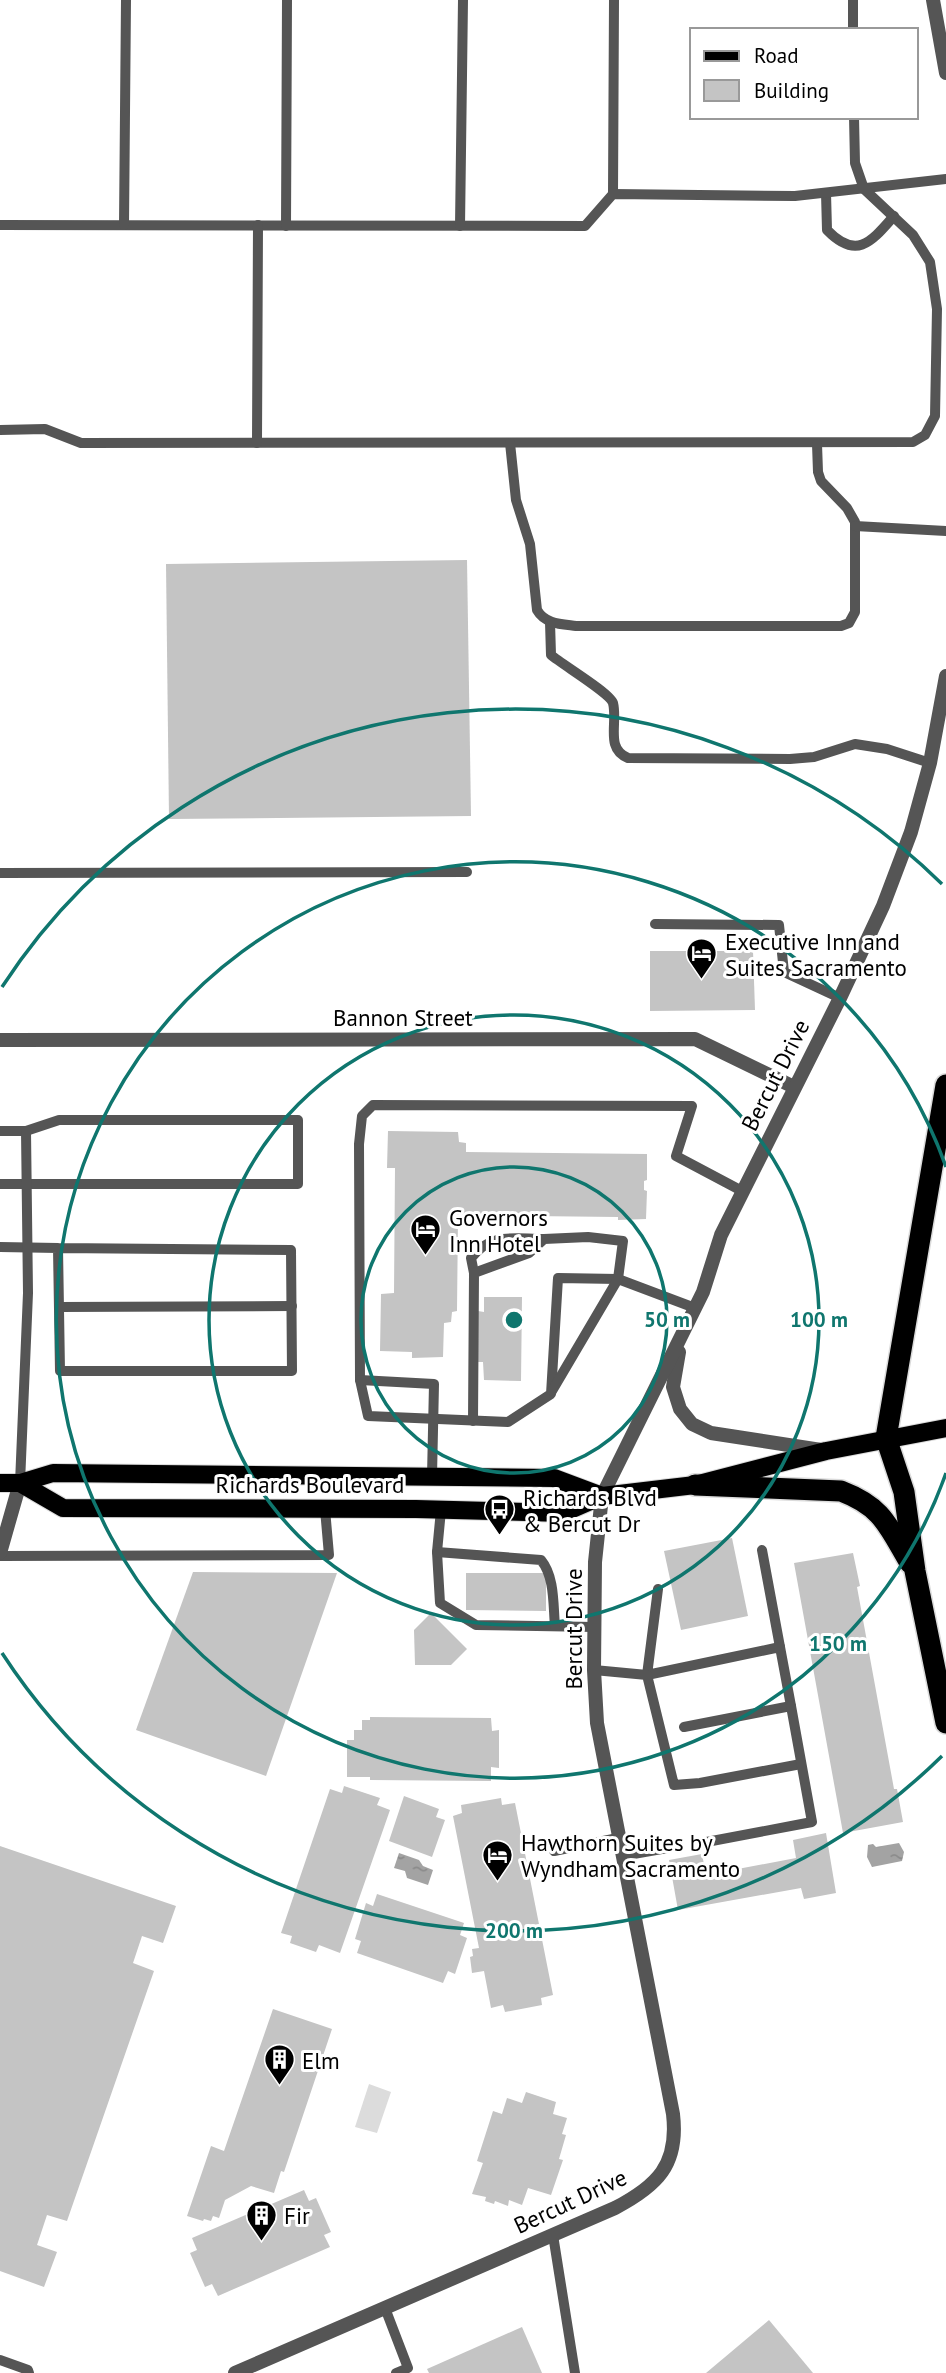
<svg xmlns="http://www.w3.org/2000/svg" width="946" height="2373" viewBox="0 0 946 2373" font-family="'PT Sans',sans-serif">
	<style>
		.garden { fill: #dcdcdc }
		.water { fill: url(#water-ripples) }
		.building { fill: #c4c4c4 }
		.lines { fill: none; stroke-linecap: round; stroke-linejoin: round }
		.primary-casing { stroke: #dbdbdb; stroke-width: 20 }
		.motorway-casing { stroke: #dbdbdb; stroke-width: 24 }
		.service { stroke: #555; stroke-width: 10 }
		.minor { stroke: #555; stroke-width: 14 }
		.primary { stroke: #000; stroke-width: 18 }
		.motorway { stroke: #000; stroke-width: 21 }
		.ring { fill: none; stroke: #0f766e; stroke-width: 3.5 }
		.labels { text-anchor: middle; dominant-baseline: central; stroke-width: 6; stroke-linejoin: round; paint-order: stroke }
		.poi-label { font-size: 23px; fill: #000; stroke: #fff; text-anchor: start }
		.street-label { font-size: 23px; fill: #000; stroke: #fff }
		.centre { fill: #0f766e; stroke: #fff; stroke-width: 3.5 }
		.ring-label { font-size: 21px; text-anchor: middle; font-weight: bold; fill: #0f766e; stroke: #fff; stroke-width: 6; stroke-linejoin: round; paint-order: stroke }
	</style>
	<defs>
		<pattern id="water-ripples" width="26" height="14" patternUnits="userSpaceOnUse" patternTransform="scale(1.75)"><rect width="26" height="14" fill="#a3a3a3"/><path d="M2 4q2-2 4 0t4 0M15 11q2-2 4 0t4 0" fill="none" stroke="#8b8b8b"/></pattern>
	</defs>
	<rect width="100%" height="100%" fill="#fff"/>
	<path class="garden" d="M369,2084L391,2092L377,2133L355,2127Z"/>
	<g class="water">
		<path d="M899,1843L904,1852L902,1861L872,1867L867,1857L868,1845L873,1844L876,1847Z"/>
		<path d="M399,1853L419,1860L423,1866L433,1870L428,1885L407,1878L405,1871L394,1868Z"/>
	</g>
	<g class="building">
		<path d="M467,560L471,816L169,819L166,564Z"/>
		<path d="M650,951H753L755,1010L650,1011Z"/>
		<path d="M388,1131L458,1132L459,1142L466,1143V1152L647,1154V1180L644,1181V1190L647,1191L646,1219L618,1220V1217L458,1215L457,1311L452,1312L451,1322L444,1323L443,1357L412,1358V1352L380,1351L381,1294L394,1293L395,1168H387Z"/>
		<path d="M484,1297H522L521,1381L484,1380L483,1362H478V1311L484,1312Z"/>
		<path d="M732,1538L748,1616L681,1630L664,1551Z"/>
		<path d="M853,1553L860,1586L857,1587L894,1789H897L903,1822L843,1833L794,1563Z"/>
		<path d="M193,1572L337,1573L266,1776L136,1730Z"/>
		<path d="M466,1573H546V1611L466,1610Z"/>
		<path d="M431,1613L467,1649L451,1665H415L414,1630Z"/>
		<path d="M370,1717L491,1718L492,1731L499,1730V1768L491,1767V1781L370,1780V1777H347V1740H354V1730H362V1720H370Z"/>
		<path d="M344,1786L380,1798L377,1805L390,1810L340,1953L319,1945L316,1952L290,1943L292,1936L281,1933L330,1789L342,1793Z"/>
		<path d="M404,1796L439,1809L436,1817L445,1820L432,1857L389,1841Z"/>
		<path d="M501,1798L502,1805L515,1803L553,1995L541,1998L542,2005L505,2012L503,2005L491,2008L484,1971L472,1973L470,1957L473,1956L472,1949L479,1948L453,1816L462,1813L461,1805Z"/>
		<path d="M826,1833L836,1893L804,1899L801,1888L678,1910L669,1860L702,1854L706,1875L796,1858L793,1840Z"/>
		<path d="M0,1846L176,1906L163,1943L142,1936L133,1963L154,1971L67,2221L47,2215L37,2245L57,2252L44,2287L0,2271Z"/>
		<path d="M377,1894L464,1923L460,1935L467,1938L455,1974L448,1971L443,1983L357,1953L361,1941L355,1939L366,1903L373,1906Z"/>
		<path d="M273,2009L332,2029L284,2172L281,2171L274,2193L251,2186L225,2200L219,2218L213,2216L211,2221L204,2219L203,2221L187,2216L211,2146L224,2151Z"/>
		<path d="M526,2092L556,2102L553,2114L567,2118L562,2134L566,2135L559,2159L563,2160L551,2195L528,2188L522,2205L509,2200L508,2206L495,2201L494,2204L485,2201L486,2197L472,2194L483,2163L477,2161L493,2111L502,2114L507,2098L522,2103Z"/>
		<path d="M304,2190L309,2201L316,2198L331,2232L324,2235L330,2247L218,2296L212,2284L205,2287L190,2253L197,2250L192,2238Z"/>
		<path d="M769,2320L813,2373H706Z"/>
		<path d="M522,2327L542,2373H429L427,2369Z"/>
	</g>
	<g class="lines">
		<defs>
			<g id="primary">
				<path d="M0,1483H20L53,1473L554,1478L602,1496"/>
				<path d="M20,1483L63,1508L416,1509L563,1513L602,1496L695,1485L826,1451L946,1428"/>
			</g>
			<g id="motorway">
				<path d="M946,1085L886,1438L904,1492L915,1571L946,1723"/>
				<path d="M695,1485L841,1491C883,1507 888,1526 910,1563"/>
			</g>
		</defs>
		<use href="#primary" class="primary-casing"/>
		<use href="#motorway" class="motorway-casing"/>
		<g class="service">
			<path d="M853,0V30"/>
			<path d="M826,193L827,230C857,261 872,241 894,216"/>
			<path d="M613,194L614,0"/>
			<path d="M0,225L585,226L613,194L795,196L946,179"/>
			<path d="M124,225L126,0"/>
			<path d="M286,226L287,0"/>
			<path d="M460,226L463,0"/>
			<path d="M0,430L45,429L81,443L913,442L925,435L935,416L937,309L930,262L913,235L864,189L855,163L854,117"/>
			<path d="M257,443L258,225"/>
			<path d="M510,443L516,500L530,544L537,610C545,624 561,624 576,626H841L849,623L855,612V522L847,508L821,481L818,472L817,444"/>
			<path d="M855,526L946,531"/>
			<path d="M550,622L551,655C563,665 610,693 613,703C618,723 605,749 628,758L790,759L814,757L855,744L887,749L930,763"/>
			<path d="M0,873L467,872"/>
			<path d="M655,924L779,925L784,972L840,998"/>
			<path d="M0,1131H26L59,1120H298V1184H0"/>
			<path d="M0,1247L58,1248L60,1371H292L291,1250L58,1248"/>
			<path d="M474,1273L471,1258C492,1232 514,1239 544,1239"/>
			<path d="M59,1307L292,1306"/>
			<path d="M695,1308L618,1279L558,1278L551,1394L508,1422L368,1416L360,1380L359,1144L362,1116L373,1105L692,1106L676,1156L742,1191"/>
			<path d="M360,1380L434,1384L432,1476"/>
			<path d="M473,1421L474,1273L529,1253L544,1239L588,1237L623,1241L618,1279L552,1391"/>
			<path d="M20,1483L28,1293L26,1131"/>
			<path d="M441,1510L437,1552L440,1603L476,1625L594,1627"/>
			<path d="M762,1550L780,1647"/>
			<path d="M437,1552L541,1560C555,1577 553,1605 555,1626"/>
			<path d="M0,1556L329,1555L325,1509"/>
			<path d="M658,1589L647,1675L780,1647L791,1706L684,1727"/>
			<path d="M594,1670L647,1675L674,1785L700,1783L801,1764"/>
			<path d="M696,1844L812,1822L791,1706"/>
			<path d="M554,1851L618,1838"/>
			<path d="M622,1856L673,1847"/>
			<path d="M553,2235L575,2373"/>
			<path d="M385,2308L408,2368L396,2373"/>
			<path d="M0,2360L28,2370L29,2373"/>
		</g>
		<g class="minor">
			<path d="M933,0L946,73"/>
			<path d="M0,1040L695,1039L794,1087"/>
			<path d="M679,1352L673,1387L680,1409L692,1424L711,1433L821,1450"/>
			<path d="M0,1553L20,1483"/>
			<path d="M235,2373L615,2208C657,2186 679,2165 673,2114L597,1723L594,1670L595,1562L602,1496L703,1292L721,1235L840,998L883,906L911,832L930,763L946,676"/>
		</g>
		<use href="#primary" class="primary"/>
		<use href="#motorway" class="motorway"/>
	</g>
	<g class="ring">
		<circle cx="514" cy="1320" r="153"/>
		<circle cx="514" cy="1320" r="305"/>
		<path d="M946 1473A458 458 0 1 1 946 1167"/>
		<path d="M942 1756A611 611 0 0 1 2 1653M2 987A611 611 0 0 1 942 884"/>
	</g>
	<defs>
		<symbol id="hotel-pin" viewBox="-11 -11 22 30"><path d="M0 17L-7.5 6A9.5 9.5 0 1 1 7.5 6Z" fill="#000" stroke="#fff"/><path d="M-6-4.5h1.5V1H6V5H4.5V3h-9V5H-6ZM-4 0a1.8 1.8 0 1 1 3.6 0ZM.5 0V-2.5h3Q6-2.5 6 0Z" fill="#fff"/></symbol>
		<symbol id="bus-pin" viewBox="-11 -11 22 30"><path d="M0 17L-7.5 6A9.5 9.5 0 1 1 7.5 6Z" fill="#000" stroke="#fff"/><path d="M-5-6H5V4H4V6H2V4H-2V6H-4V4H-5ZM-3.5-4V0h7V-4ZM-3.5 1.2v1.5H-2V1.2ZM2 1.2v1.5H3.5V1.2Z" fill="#fff"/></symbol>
		<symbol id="building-pin" viewBox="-11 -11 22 30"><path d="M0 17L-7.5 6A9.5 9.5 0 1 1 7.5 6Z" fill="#000" stroke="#fff"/><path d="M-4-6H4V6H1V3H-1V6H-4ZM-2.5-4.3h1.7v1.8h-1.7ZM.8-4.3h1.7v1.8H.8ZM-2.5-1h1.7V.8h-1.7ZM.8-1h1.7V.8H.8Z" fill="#fff"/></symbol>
	</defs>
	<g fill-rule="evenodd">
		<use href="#hotel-pin" x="684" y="936" width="35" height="47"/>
		<use href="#hotel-pin" x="408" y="1212" width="35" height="47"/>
		<use href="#bus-pin" x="482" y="1492" width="35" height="47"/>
		<use href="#hotel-pin" x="480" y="1838" width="35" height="47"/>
		<use href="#building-pin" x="262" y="2042" width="35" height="47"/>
		<use href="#building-pin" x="244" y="2198" width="35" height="47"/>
	</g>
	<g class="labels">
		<g class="poi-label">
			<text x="725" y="941">Executive Inn and<tspan x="725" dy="26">Suites Sacramento</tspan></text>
			<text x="449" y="1217">Governors<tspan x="449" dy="26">Inn Hotel</tspan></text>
			<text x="523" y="1497">Richards Blvd<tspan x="523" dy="26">&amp; Bercut Dr</tspan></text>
			<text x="521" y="1842">Hawthorn Suites by<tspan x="521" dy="26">Wyndham Sacramento</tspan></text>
			<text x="302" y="2060">Elm</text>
			<text x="284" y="2215">Fir</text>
		</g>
		<g class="street-label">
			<text x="403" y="1017">Bannon Street</text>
			<text transform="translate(775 1075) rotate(-63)">Bercut Drive</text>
			<text x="310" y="1484">Richards Boulevard</text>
			<text transform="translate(573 1629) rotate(-90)">Bercut Drive</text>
			<text transform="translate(570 2201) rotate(-25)">Bercut Drive</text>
		</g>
	</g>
	<circle cx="514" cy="1320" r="10" class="centre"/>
	<g class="ring-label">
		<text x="667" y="1327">50 m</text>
		<text x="819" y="1327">100 m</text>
		<text x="838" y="1651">150 m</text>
		<text x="514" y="1938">200 m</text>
	</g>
	<rect x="690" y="28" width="228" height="91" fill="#ffffff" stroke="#999999" stroke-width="2"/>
	<rect x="704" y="51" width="35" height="10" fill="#000000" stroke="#999999" stroke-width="2"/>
	<text x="754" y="63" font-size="21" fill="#000000">Road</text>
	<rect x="704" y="80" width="35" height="21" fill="#c4c4c4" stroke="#999999" stroke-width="2"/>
	<text x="754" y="98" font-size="21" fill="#000000">Building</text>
</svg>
